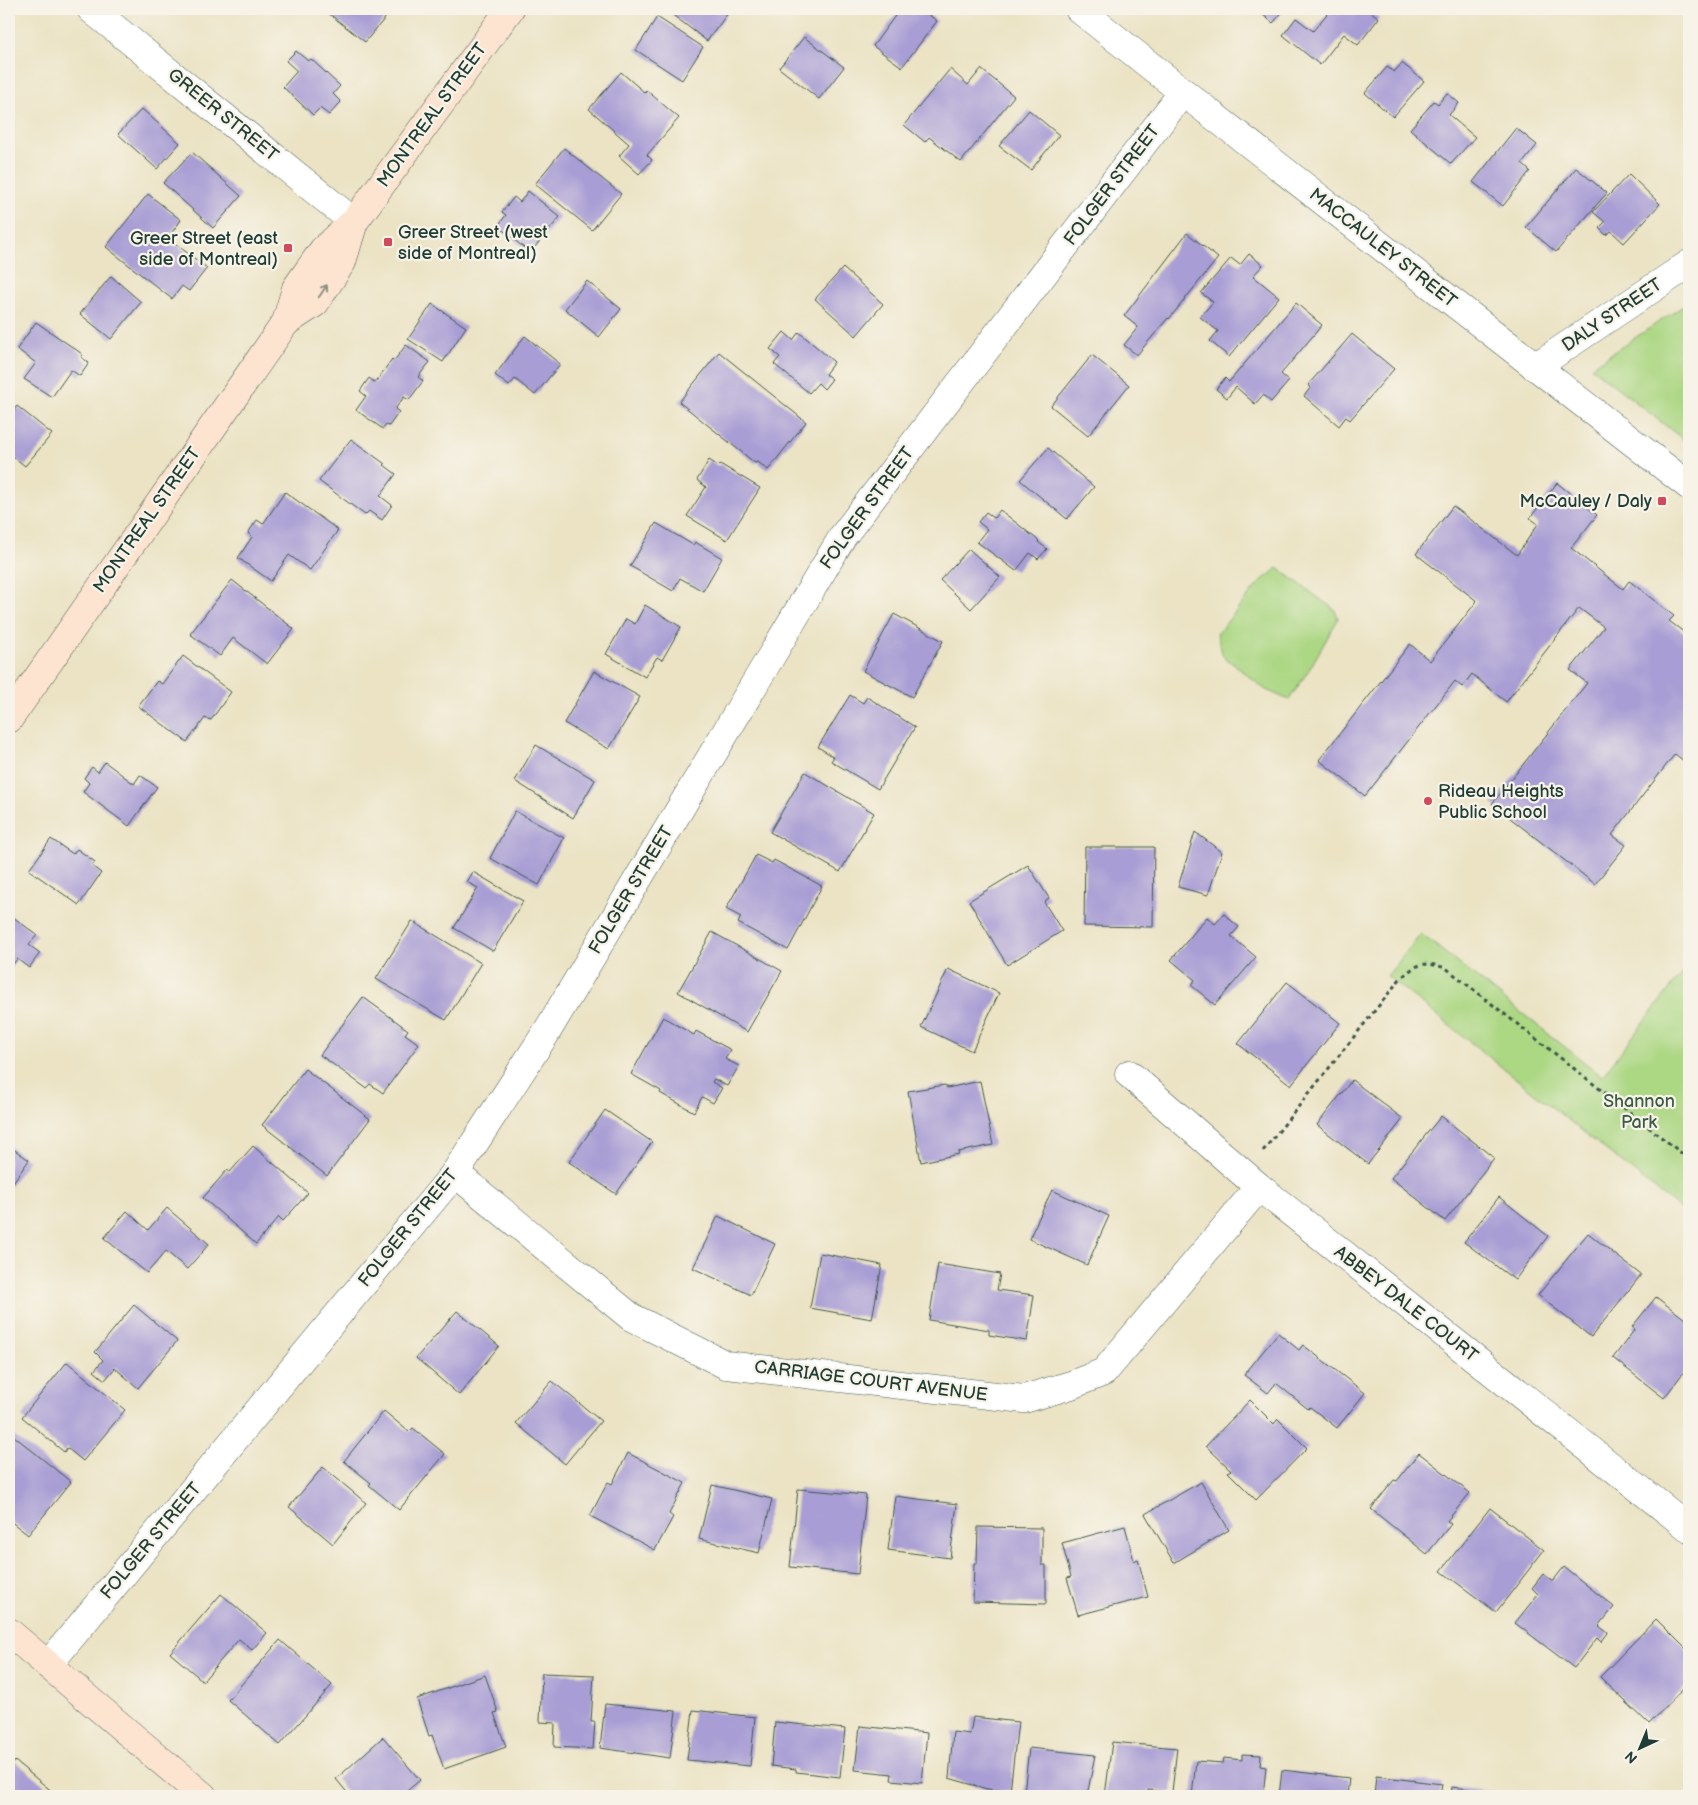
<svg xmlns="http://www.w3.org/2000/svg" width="1698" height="1805" viewBox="0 0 1698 1805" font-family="'Balsamiq Sans',sans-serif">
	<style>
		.green { fill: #acd783; stroke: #668a5c }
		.building { fill: #a89dd4 }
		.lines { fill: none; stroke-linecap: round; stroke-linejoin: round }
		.street-casing { stroke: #3e564a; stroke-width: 29 }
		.secondary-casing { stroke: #3e564a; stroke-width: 29 }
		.path { stroke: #3e564a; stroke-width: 3; stroke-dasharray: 4 4; stroke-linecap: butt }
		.street { stroke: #fff; stroke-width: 28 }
		.secondary { stroke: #fde4d1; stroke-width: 28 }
		.oneway { stroke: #8e9082 }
		.poi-dot { fill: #d1495b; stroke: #f7f3e8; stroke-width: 2 }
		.labels { text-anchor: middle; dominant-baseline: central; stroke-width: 4.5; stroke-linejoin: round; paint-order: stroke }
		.street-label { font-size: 18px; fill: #1f3d34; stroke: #f7f3e8 }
		.poi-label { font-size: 18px; fill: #1f3d34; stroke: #f7f3e8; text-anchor: start }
		.park-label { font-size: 18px; fill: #3b5c44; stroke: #f7f3e8 }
	</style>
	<rect width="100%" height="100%" fill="#f7f3e8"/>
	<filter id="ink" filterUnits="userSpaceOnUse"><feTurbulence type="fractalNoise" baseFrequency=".02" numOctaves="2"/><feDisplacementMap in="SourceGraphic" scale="10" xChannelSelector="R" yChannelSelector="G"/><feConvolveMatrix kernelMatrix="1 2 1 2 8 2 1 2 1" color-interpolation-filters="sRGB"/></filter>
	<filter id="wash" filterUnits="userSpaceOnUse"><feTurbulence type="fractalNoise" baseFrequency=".0096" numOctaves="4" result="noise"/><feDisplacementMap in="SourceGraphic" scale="20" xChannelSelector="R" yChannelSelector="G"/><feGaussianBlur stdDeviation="1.12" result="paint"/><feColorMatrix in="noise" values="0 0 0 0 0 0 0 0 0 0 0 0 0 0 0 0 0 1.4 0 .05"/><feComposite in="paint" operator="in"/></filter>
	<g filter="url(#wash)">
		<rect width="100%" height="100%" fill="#ebe3c4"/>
		<g class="green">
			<path d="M1689,302V444L1591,367Z"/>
			<path d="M1278,568L1335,610L1338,619L1310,668L1289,700L1266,690L1223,656L1217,634L1260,582Z"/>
			<path d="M1421,934L1602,1076L1689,964V1216L1387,976Z"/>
		</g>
		<g id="blocks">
			<g class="building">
				<path d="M323,9H387L391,11L365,42Z"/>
				<path d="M665,9H731L707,41Z"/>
				<path d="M900,9H921L937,21L902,67L873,46Z"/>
				<path d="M1256,9H1285L1273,23Z"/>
				<path d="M1331,9H1367L1379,18L1358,45L1344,34L1320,65L1283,35L1296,18L1313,31Z"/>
				<path d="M657,17L703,47L682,80L636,50Z"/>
				<path d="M804,37L844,67L819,99L779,68Z"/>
				<path d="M296,51L308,61L311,59L340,86L333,94L341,102L329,115L320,108L313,115L283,87L297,71L286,61Z"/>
				<path d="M1402,63L1424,81L1393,117L1365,93L1387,67L1394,72Z"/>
				<path d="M950,69L968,85L981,69L1014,96L961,162L929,137L925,142L904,125Z"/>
				<path d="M621,72L645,93L646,90L679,118L647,155L652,160L639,174L619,156L629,144L589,109Z"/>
				<path d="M1447,93L1459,103L1449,115L1475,137L1451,164L1410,129L1434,101L1438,104Z"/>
				<path d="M142,109L180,143L157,169L118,134Z"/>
				<path d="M1029,110L1059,135L1031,170L999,146Z"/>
				<path d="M1516,128L1537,145L1522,164L1530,171L1503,206L1473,182Z"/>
				<path d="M564,148L621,194L592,230L535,184Z"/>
				<path d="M192,152L241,196L213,228L163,183Z"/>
				<path d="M1576,168L1607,193L1556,252L1526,227Z"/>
				<path d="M1629,174L1660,204L1624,243L1611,231L1606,235L1599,228L1605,222L1593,212Z"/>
				<path d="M528,191L560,217L530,253L498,226L506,215L502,212L514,197L520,202Z"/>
				<path d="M148,194L181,220L168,238L207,268L189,291L182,286L172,299L106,247Z"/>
				<path d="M1187,233L1218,258L1169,319L1168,318L1137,355L1124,345L1138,327L1124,316Z"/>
				<path d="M1249,254L1263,265L1253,276L1279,297L1229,357L1210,341L1218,331L1200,317L1213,302L1201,293L1231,258L1240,265Z"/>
				<path d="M843,268L883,304L856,336L815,299Z"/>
				<path d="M111,276L141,302L111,339L80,314Z"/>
				<path d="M587,281L621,309L599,337L565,309Z"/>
				<path d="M1296,303L1322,325L1281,374L1289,381L1271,402L1263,395L1255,404L1236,387L1227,398L1216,389L1225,378L1229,382Z"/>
				<path d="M432,304L466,327L443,362L408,339Z"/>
				<path d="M36,322L78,351L83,355L81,357L89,363L80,376L71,370L52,397L24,379L36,363L17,349Z"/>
				<path d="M784,332L793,340L799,332L834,362L825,374L832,379L824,389L818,383L809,393L774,364L780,357L770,349Z"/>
				<path d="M1352,334L1394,369L1350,420L1346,417L1339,426L1304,396L1311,387L1308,385Z"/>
				<path d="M525,336L560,364L535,395L515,379L509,386L495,375Z"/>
				<path d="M406,345L430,362L418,377L423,381L409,400L404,397L395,409L399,412L389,426L386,425L383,429L356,410L366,396L360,391L369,378L375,383L392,359L394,361Z"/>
				<path d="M719,352L806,422L768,470L758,462L755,463L679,402Z"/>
				<path d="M1092,355L1129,385L1088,436L1051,406Z"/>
				<path d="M17,406L52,434L25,466L9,453V416Z"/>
				<path d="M351,439L385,464L384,465L396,474L380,496L392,505L382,520L369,511L365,515L319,481Z"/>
				<path d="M1048,448L1094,487L1067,519L1020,480Z"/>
				<path d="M709,460L718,466L720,464L760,488L727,540L687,516L706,487L697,480Z"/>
				<path d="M1557,483L1597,515L1571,548L1623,589L1629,581L1632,583L1674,616L1669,621L1689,636V765L1675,754L1612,835L1626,845L1595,884L1492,804L1587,683L1570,670L1604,627L1579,608L1506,702L1472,674L1462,687L1455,681L1365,796L1319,760L1410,644L1430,661L1477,601L1416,554L1453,506L1517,555L1538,524L1530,518Z"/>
				<path d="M285,492L338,530L310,570L289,555L271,581L238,558L252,537L248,533L257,520L263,524Z"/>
				<path d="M1000,510L1039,541L1038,542L1047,549L1038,559L1030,553L1016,571L977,542L987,529L978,522L986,512L994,518Z"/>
				<path d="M9,515L15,519L9,527Z"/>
				<path d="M656,523L693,545L695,542L722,558L703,591L680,578L673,591L630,566Z"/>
				<path d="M969,549L1000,577L971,609L940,580Z"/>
				<path d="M232,580L294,629L267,664L233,638L220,656L190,634Z"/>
				<path d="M645,605L681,627L662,660L657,657L645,677L606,654L626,619L635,624Z"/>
				<path d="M894,614L943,641L912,697L863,671Z"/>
				<path d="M183,656L231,692L211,720L205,718L187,742L138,706L157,681L162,684Z"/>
				<path d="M594,671L640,697L609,749L564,723Z"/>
				<path d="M850,695L863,703L867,697L915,727L878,789L831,761L834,757L818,747Z"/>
				<path d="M536,745L595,780L573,818L515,781Z"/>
				<path d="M105,762L134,784L140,775L157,787L129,826L83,792L89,783L84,778L92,767L98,772Z"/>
				<path d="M805,772L874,813L840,872L770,832Z"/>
				<path d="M515,811L564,838L539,885L490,858Z"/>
				<path d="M1195,832L1222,852L1208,895L1178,887Z"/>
				<path d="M51,839L73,854L77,849L95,862L92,866L101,873L79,905L29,870Z"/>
				<path d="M1085,847H1154L1153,927L1084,926Z"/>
				<path d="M756,855L772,863L774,860L822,886L788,950L738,923L741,917L726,909Z"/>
				<path d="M1028,865L1049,898L1044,902L1062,931L1007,965L969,901Z"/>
				<path d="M473,872L523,901L493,951L454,928L478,888L467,882Z"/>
				<path d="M9,914L37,935L29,945L40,953L29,968L17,959L11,967L9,966Z"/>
				<path d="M1224,914L1239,927L1231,936L1256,957L1215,1005L1191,985L1195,980L1171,960L1207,917L1215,924Z"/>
				<path d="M412,921L481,963L446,1020L376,979Z"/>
				<path d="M712,932L782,971L747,1032L678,992Z"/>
				<path d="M948,969L999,993L972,1051L921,1027Z"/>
				<path d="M1287,982L1340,1023L1291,1085L1238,1044Z"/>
				<path d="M363,997L408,1030L405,1034L419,1044L383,1093L370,1084L366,1088L320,1055Z"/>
				<path d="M663,1017L694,1035L696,1031L731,1050L725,1059L739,1066L727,1086L714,1079L712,1082L722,1088L713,1103L702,1097L694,1112L660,1093L661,1091L631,1074Z"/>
				<path d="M305,1069L370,1119L327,1176L262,1125Z"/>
				<path d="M1352,1080L1403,1119L1368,1164L1317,1125Z"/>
				<path d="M980,1081L993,1145L958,1152L959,1154L921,1162L908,1091L945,1085L947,1088Z"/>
				<path d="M605,1110L652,1142L616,1194L569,1162Z"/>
				<path d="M1441,1116L1494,1158L1445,1221L1391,1178Z"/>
				<path d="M9,1146L29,1160L9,1188Z"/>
				<path d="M253,1146L308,1193L283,1221L279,1217L256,1244L203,1198L227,1170L230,1172Z"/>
				<path d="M1052,1190L1109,1216L1087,1265L1029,1239Z"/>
				<path d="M1499,1197L1548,1236L1515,1280L1464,1242Z"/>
				<path d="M167,1208L209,1244L187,1269L166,1251L147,1273L104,1238L127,1211L148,1230Z"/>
				<path d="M718,1216L775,1244L751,1295L693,1268Z"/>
				<path d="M1588,1233L1641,1275L1591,1337L1538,1295Z"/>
				<path d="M820,1253L882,1265L872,1319L810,1308Z"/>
				<path d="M938,1264L1000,1274L997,1290L1034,1295L1027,1341L989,1335V1330L929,1320Z"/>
				<path d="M1656,1297L1689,1322V1371L1686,1369L1664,1398L1613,1358L1635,1329L1632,1327Z"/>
				<path d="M134,1305L177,1341L138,1388L115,1368L105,1380L94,1371L103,1360L95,1352Z"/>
				<path d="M457,1311L499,1346L459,1395L416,1358Z"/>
				<path d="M1278,1333L1299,1350L1303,1345L1365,1393L1337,1428L1310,1407L1308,1409L1276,1383L1268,1393L1244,1375Z"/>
				<path d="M67,1362L125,1410L83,1461L67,1448L64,1452L22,1417Z"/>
				<path d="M552,1381L601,1421L565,1464L516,1423Z"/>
				<path d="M1250,1400L1274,1424L1278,1419L1307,1448L1256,1500L1228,1472L1231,1470L1206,1446Z"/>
				<path d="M384,1411L409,1432L413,1428L445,1454L399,1510L369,1485L371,1483L344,1461Z"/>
				<path d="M9,1432L71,1482L28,1535L9,1520Z"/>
				<path d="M628,1453L685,1483L669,1514L673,1517L655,1550L590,1516L608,1482L612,1484Z"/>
				<path d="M1419,1453L1470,1493L1447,1521L1451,1524L1427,1554L1371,1509L1394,1480L1397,1481Z"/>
				<path d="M323,1467L366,1503L333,1544L289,1507Z"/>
				<path d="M1201,1482L1229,1530L1174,1563L1145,1514Z"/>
				<path d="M712,1485L772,1499L759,1553L699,1539Z"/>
				<path d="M798,1489L866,1495L858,1574L790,1567Z"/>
				<path d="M895,1496L957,1504L950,1558L888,1550Z"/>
				<path d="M1490,1508L1544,1550L1496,1612L1441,1571Z"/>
				<path d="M1125,1526L1134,1561L1138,1559L1148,1597L1078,1615L1067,1578L1071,1577L1062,1543Z"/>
				<path d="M978,1527L1042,1528V1565H1046V1604L973,1602L974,1563H977Z"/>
				<path d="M1564,1567L1614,1607L1599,1626L1608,1633L1601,1642L1597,1638L1574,1668L1515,1623L1538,1594L1532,1588L1543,1574L1553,1581Z"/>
				<path d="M221,1594L267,1633L252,1650L239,1639L203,1681L170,1653Z"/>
				<path d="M1656,1619L1689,1652V1683L1649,1724L1600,1677Z"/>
				<path d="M280,1640L332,1685L280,1745L228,1700Z"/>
				<path d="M542,1673L594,1675L591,1722H595L593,1749L554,1747L555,1723L540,1722Z"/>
				<path d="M485,1675L498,1712L494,1713L506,1747L444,1769L432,1735L429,1736L417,1699Z"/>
				<path d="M605,1704L676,1711L670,1758L600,1748Z"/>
				<path d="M693,1710L755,1717L750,1766L687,1760Z"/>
				<path d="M973,1717L1018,1722L1010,1791L987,1789L949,1778L953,1732L970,1734Z"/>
				<path d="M775,1722L845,1729L840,1777L796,1772V1769L771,1766Z"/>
				<path d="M860,1726L927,1733L922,1783L891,1780L892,1774L855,1770Z"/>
				<path d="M383,1737L420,1780L401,1796H350L336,1779Z"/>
				<path d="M1112,1742L1177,1748L1172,1792L1148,1790L1147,1796H1105Z"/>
				<path d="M1029,1748L1095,1755L1087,1796H1057L1024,1793Z"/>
				<path d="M1242,1754L1261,1755L1260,1766L1266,1767L1263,1796H1192L1196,1761L1223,1763L1224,1758L1242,1760Z"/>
				<path d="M15,1761L54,1793L52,1796H9V1769Z"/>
				<path d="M1282,1770L1349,1778L1347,1796H1279Z"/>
				<path d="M1376,1776L1442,1784L1440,1796H1374Z"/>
				<path d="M1451,1787L1522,1795V1796H1450Z"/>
			</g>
		</g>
	</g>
	<g filter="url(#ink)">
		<use href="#blocks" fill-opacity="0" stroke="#3e564a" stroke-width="1"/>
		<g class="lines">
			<defs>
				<g id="street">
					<path d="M91,9L354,222"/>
					<path d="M1079,9L1183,92L1689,486"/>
					<path d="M1535,367L1689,264"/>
					<path d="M1129,1074L1259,1187L1689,1528"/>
					<path d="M455,1173L631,1317L726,1365L1024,1399L1071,1385L1104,1372L1259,1187"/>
					<path d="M48,1665L455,1173L546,1033L843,536L1183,92"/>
				</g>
				<g id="secondary">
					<path d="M286,322L315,303L342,262L354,222"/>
					<path d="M9,719L286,322L296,288L323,250L354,222L510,9"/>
					<path d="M9,1632L203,1796"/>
				</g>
			</defs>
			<use href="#street" class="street-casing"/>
			<use href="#secondary" class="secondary-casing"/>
			<path class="path" d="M1263,1151L1400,979C1418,963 1422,961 1446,968L1689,1159"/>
			<use href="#street" class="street"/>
			<use href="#secondary" class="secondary"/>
		</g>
		<defs><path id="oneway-shaft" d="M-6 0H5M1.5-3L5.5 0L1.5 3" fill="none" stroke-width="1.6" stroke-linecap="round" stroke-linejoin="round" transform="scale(1.25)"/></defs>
		<use class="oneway" href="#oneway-shaft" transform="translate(323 291) rotate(-56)"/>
	</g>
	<g class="poi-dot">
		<rect x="383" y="237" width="10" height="10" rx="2.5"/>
		<rect x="283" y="243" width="10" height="10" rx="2.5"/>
		<rect x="1657" y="496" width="10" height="10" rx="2.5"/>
		<circle cx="1428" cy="801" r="5"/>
	</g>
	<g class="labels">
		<g class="street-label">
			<text transform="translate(223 115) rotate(39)">GREER STREET</text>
			<text transform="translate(432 115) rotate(-54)">MONTREAL STREET</text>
			<text transform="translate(1112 185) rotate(-53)">FOLGER STREET</text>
			<text transform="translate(1383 248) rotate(38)">MACCAULEY STREET</text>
			<text transform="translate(1612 315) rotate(-34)">DALY STREET</text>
			<text transform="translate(867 508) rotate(-54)">FOLGER STREET</text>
			<text transform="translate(147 520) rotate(-55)">MONTREAL STREET</text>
			<text transform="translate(631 890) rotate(-59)">FOLGER STREET</text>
			<text transform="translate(408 1228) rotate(-51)">FOLGER STREET</text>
			<text transform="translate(1406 1304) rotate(38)">ABBEY DALE COURT</text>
			<text transform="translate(871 1381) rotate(7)">CARRIAGE COURT AVENUE</text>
			<text transform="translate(151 1541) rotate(-50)">FOLGER STREET</text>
		</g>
		<g class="poi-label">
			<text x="398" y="232">Greer Street (west<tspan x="398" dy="21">side of Montreal)</tspan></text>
			<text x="278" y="238" text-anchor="end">Greer Street (east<tspan x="278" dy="21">side of Montreal)</tspan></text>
			<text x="1652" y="501" text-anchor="end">McCauley / Daly</text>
			<text x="1438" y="791">Rideau Heights<tspan x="1438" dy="21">Public School</tspan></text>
		</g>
		<g class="park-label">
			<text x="1639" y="1101">Shannon<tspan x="1639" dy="21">Park</tspan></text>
		</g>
	</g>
	<rect width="1698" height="1805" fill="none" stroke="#f7f3e8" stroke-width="30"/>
	<g transform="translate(1640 1748) rotate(224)" stroke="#f7f3e8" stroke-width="4" paint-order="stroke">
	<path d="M0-4L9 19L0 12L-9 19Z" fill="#1f3d34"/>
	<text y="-8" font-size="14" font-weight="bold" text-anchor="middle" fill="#1f3d34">N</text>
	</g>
</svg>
